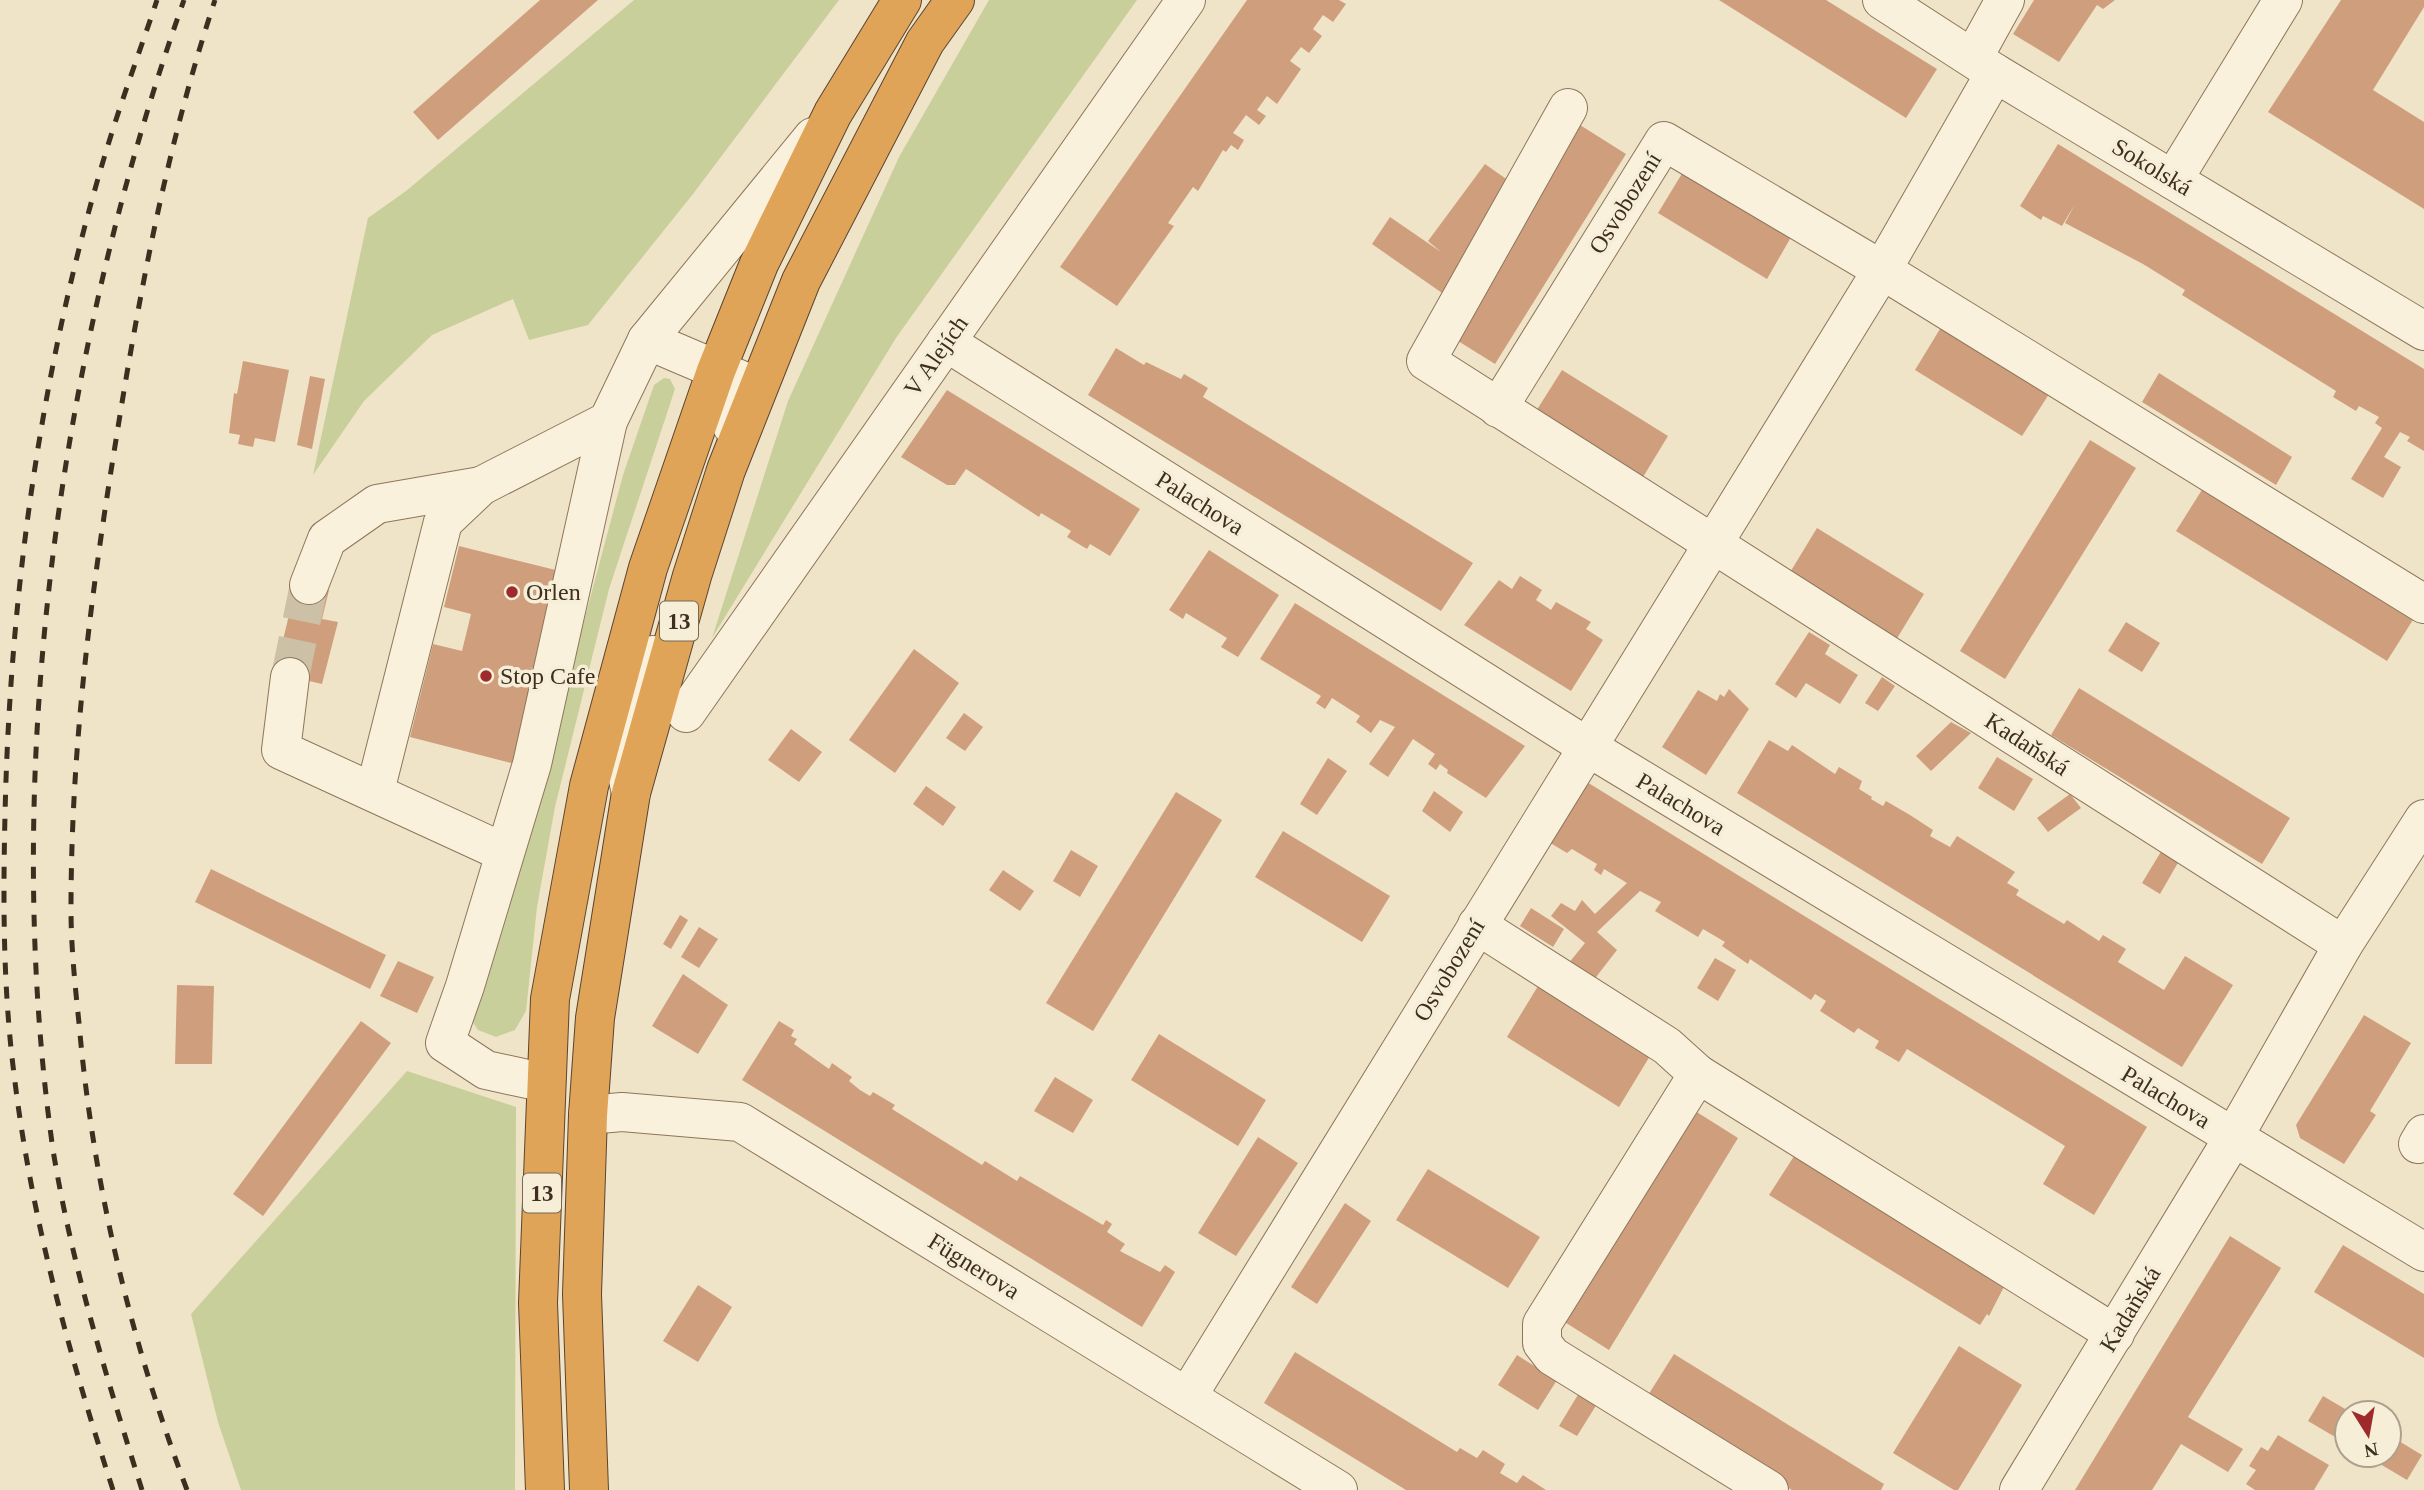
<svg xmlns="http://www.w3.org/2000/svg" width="2424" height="1490" viewBox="0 0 2424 1490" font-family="'Times New Roman',serif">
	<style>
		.green { fill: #c9cf9b }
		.building { fill: #cf9f7d }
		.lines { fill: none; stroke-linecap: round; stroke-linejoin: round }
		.minor-tunnel { stroke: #ccc0a6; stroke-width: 38; stroke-dasharray: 38 19; stroke-linecap: butt }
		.minor-casing { stroke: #8d765c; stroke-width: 40 }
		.highway-casing { stroke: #5b4430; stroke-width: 40 }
		.minor { stroke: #faf1dc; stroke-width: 38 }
		.highway { stroke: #e0a458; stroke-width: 38 }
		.rail { stroke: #3d2e20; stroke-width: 5; stroke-dasharray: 12 12; stroke-linecap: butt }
		.poi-dot { fill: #9e2a2b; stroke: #f7eed8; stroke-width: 2.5 }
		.labels { text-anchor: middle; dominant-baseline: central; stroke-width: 7; stroke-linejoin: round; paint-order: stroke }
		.shield { fill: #f7eed8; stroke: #756857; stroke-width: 2 }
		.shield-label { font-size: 23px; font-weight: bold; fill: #3d2e20 }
		.street-label { font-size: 24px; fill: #3d2e20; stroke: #f7eed8 }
		.poi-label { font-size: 24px; fill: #3d2e20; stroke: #f7eed8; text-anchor: start }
	</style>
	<rect width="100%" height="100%" fill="#f0e4c8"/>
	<g class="green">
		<path d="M634,0H839L693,194L588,325L529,340L513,299L432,335L364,401L313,475L368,218L406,191Z"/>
		<path d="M989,0H1137L896,338L712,638L788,401L899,157Z"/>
		<path d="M664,378L670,379L675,389L609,589L555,807L537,907L526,1011L515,1030L496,1037L478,1030L472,1021L517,872L623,475L654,385Z"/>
		<path d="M407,1071L516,1107L515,1490H241L218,1422L191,1314Z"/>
	</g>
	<g class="building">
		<path d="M540,0H598L438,140L413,112Z"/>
		<path d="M1247,0H1339L1346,4L1333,22L1323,15L1313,29L1322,36L1309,53L1301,47L1290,61L1301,69L1277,104L1267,96L1257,110L1266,116L1259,125L1246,115L1233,133L1244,140L1238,150L1231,145L1226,152L1223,150L1198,191L1193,187L1168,223L1174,226L1117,306L1060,267Z"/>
		<path d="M1719,0H1826L1937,69L1906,118Z"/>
		<path d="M2034,0H2115L2103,9L2097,5L2059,62L2013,34Z"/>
		<path d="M2341,0H2424V7L2373,90L2424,122V209L2268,112Z"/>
		<path d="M1580,125L1626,154L1495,364L1450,336Z"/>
		<path d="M2058,144L2424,369V451L2407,441L2410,437L2400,432L2384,457L2401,467L2383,498L2351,479L2382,428L2375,423L2379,417L2359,406L2356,411L2333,397L2336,391L2182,295L2185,290L2143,264L2065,223L2075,204L2062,226L2043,216L2041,220L2020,206Z"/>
		<path d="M1485,164L1512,183L1458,264L1462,266L1442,293L1372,244L1390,217L1441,252L1428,241Z"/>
		<path d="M1686,167L1794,232L1767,279L1658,213Z"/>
		<path d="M1943,324L2051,391L2022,436L1915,370Z"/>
		<path d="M1116,348L1144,365L1146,362L1181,379L1184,374L1208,388L1203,397L1473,563L1441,611L1088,395Z"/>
		<path d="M243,361L289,370L275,442L255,438L253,447L238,444L240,435L229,433L234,393L237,394Z"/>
		<path d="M1562,370L1668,436L1640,482L1533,416Z"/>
		<path d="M2159,373L2292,457L2276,485L2142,402Z"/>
		<path d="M310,376L325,379L312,449L297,445Z"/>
		<path d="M947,390L1140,509L1110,556L1090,544L1087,549L1067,537L1071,531L1041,513L1039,517L966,469L955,485H947L901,457Z"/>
		<path d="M2090,440L2136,468L2005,679L1960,651Z"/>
		<path d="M2205,485L2416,615L2387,661L2176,531Z"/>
		<path d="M1817,528L1924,594L1896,640L1789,574Z"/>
		<path d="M459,546L584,577L536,669L529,667L538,671L515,764L410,737L433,644L462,651L471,614L444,607Z"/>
		<path d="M1209,550L1279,595L1238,657L1221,647L1227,638L1186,613L1183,619L1169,610Z"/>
		<path d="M1520,576L1542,590L1536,600L1551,610L1556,602L1591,622L1586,629L1603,640L1571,691L1464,625L1499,580L1512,589Z"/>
		<path d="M297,582L329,590L322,619L338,622L322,684L275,673Z"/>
		<path d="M1295,603L1525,746L1486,798L1447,773L1448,770L1440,764L1436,770L1428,764L1435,754L1413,739L1388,777L1369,764L1395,727L1380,720L1371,733L1356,722L1360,716L1332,698L1325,709L1316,703L1321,696L1260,659Z"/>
		<path d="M2126,622L2160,643L2142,672L2108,651Z"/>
		<path d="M1809,632L1830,645L1825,654L1858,675L1840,704L1806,683L1796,698L1775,684Z"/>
		<path d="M914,649L959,683L895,773L849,740Z"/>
		<path d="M1882,677L1895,686L1878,711L1865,703Z"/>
		<path d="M2079,688L2290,818L2262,864L2051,735Z"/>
		<path d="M1729,689L1749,709L1706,775L1662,747L1698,690L1717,701L1720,694L1724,697Z"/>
		<path d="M964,713L983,727L965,751L946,738Z"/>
		<path d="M1951,722L1971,733L1931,771L1916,756Z"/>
		<path d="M791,729L822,752L799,782L768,760Z"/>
		<path d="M1769,740L1788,751L1792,745L1835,774L1839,767L1862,781L1859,789L1872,797L1871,799L1883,806L1886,801L1910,815L1933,830L1930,836L1950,847L1957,836L2015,872L2007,883L2019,890L2016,895L2064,924L2067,920L2099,941L2103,935L2126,949L2118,962L2164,990L2185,956L2233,985L2182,1067L1737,793Z"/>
		<path d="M1997,757L2033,779L2014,811L1978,788Z"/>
		<path d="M1328,758L1347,771L1317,815L1300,804Z"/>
		<path d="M1582,779L2147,1127L2094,1215L2043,1184L2065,1146L1907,1049L1899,1062L1875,1048L1879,1041L1858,1028L1854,1033L1820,1011L1826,1001L1815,994L1811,1000L1750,959L1748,964L1722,946L1725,942L1703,929L1698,937L1655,911L1661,902L1640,891L1597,932L1617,950L1593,981L1568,964L1585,943L1551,916L1561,903L1575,911L1582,900L1595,914L1627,883L1604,869L1601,875L1594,870L1597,864L1572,849L1567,853L1547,841Z"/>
		<path d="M926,786L956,807L943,826L913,804Z"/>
		<path d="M1434,791L1463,812L1450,832L1422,811Z"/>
		<path d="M1176,792L1222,820L1093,1031L1046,1003Z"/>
		<path d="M2070,794L2081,808L2048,832L2037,818Z"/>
		<path d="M1283,831L1390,896L1362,942L1255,877Z"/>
		<path d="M1071,850L1098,866L1080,897L1053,881Z"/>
		<path d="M2162,850L2179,861L2160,894L2142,883Z"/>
		<path d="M211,869L386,955L370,989L195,902Z"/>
		<path d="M1003,870L1034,891L1020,911L989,890Z"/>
		<path d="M1531,908L1564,929L1553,947L1520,926Z"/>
		<path d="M680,915L688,920L671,949L663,944Z"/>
		<path d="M699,927L718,939L699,968L681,957Z"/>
		<path d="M1715,958L1736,970L1718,1001L1697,988Z"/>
		<path d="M398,961L434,977L417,1013L380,996Z"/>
		<path d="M683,974L728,1005L698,1054L652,1026Z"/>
		<path d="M177,985L214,986L212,1064H175Z"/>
		<path d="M1538,986L1650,1056L1619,1107L1507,1037Z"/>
		<path d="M2364,1015L2411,1043L2370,1111L2376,1115L2344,1164L2300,1138L2296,1125Z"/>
		<path d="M361,1021L391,1043L263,1216L233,1194Z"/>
		<path d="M779,1021L794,1030L791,1036L797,1039L794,1044L829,1069L832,1063L852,1077L849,1081L860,1090L870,1096L873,1092L895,1105L892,1109L982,1165L985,1161L1017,1181L1020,1176L1103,1225L1106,1220L1112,1224L1107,1232L1125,1244L1120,1251L1160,1272L1165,1265L1175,1272L1142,1327L742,1080Z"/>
		<path d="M1159,1034L1266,1100L1238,1146L1131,1080Z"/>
		<path d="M1055,1077L1093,1100L1073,1133L1034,1111Z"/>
		<path d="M1692,1109L1738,1138L1609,1350L1563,1321Z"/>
		<path d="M1258,1137L1298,1163L1236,1256L1198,1233Z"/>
		<path d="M1798,1150L2008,1279L1989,1316L1987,1314L1980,1325L1769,1195Z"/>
		<path d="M1428,1169L1540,1237L1508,1288L1396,1220Z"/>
		<path d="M1345,1203L1371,1221L1317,1304L1291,1287Z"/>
		<path d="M2230,1236L2281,1268L2188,1417L2243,1449L2228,1472L2181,1444L2152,1490H2075Z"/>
		<path d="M2343,1245L2424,1294V1358L2314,1292Z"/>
		<path d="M698,1285L732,1307L698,1362L663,1341Z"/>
		<path d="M1959,1346L2022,1385L1958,1490H1954L1893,1453Z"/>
		<path d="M1295,1352L1457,1452L1460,1448L1477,1458L1483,1450L1505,1464L1500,1473L1517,1483L1523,1475L1546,1490H1406L1264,1403Z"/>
		<path d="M1674,1354L1884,1484L1881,1490H1792L1645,1400Z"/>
		<path d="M1517,1355L1557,1380L1538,1410L1498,1385Z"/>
		<path d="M1579,1393L1597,1404L1577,1436L1559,1426Z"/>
		<path d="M2323,1396L2352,1413H2347V1444L2308,1421Z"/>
		<path d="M2278,1435L2329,1465L2314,1490H2255L2246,1484L2256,1470L2249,1466L2261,1447L2268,1451Z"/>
		<path d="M2389,1435L2422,1455L2407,1480L2365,1455H2389Z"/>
	</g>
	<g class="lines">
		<path class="minor-tunnel" d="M290,677L309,585"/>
		<defs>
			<g id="minor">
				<path d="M1882,0L1995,73L2424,331"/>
				<path d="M1973,58L2005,0"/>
				<path d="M1568,108L1426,361L2343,945"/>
				<path d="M2173,180L2283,0"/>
				<path d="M647,340L748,383L732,426"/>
				<path d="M946,342L1586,746L2424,1252"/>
				<path d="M1498,408L1664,141L1882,270L2424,604"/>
				<path d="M309,585L327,539L377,504L481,486"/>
				<path d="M290,677L281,750L503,852"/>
				<path d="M686,713L1186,0"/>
				<path d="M375,791L443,522L481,486L608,421L647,340L813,137"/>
				<path d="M631,793L621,748L653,655"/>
				<path d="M1477,925L1667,1046L1698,1074L2115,1334"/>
				<path d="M1698,1074L1542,1324V1343L1552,1356L1769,1490"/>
				<path d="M546,1083L486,1070L445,1043L465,986L532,764L608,421"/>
				<path d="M588,1115L622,1112L740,1122L1338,1490"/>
				<path d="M2418,1144L2424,1134"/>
				<path d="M1187,1397L1882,270L1995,73"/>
				<path d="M2019,1490L2233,1138L2343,945L2424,819"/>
			</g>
			<g id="highway">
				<path d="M545,1490L538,1303L550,999L589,786L648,568L716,371L759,264L833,113L902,0"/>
				<path d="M589,1490L582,1294L588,1115L595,1018L631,793L692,576L726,470L801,281L925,42L955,0"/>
			</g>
		</defs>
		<use href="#minor" class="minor-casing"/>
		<use href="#highway" class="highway-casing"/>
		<use href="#minor" class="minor"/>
		<use href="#highway" class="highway"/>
		<g class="rail">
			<path d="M113,1490C69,1354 31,1217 14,1074C3,988 3,902 5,815C10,590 42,360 108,145C123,96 141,48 157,0"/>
			<path d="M142,1490C107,1379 72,1266 53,1150C0,777 58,354 184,0"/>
			<path d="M187,1490C130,1339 93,1184 79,1023C75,985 71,947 71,909C71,753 90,600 115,446C139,295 167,145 215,0"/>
		</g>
	</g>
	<g class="poi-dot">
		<circle cx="512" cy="592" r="7"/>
		<circle cx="486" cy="676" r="7"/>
	</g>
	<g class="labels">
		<g class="shield">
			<rect x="660" y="601.5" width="38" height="39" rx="5"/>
			<rect x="523" y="1173.5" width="38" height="39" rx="5"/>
		</g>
		<g class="shield-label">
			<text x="679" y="621">13</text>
			<text x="542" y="1193">13</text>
		</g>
		<g class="street-label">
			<text transform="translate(2152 167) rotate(31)">Sokolská</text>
			<text transform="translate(1625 203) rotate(-58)">Osvobození</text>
			<text transform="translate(936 356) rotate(-55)">V Alejích</text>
			<text transform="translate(1200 503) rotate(32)">Palachova</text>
			<text transform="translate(2027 744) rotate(33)">Kadaňská</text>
			<text transform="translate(1681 804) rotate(31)">Palachova</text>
			<text transform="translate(1449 970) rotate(-59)">Osvobození</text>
			<text transform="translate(2166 1097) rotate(31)">Palachova</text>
			<text transform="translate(974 1266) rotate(32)">Fügnerova</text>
			<text transform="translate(2130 1309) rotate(-59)">Kadaňská</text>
		</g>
		<g class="poi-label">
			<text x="526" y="592">Orlen</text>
			<text x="500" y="676">Stop Cafe</text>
		</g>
	</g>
	<g transform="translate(2368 1434) rotate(169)"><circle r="33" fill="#f7eed8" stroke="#ada18e" stroke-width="2"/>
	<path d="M0-5L12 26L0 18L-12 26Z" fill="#9e2a2b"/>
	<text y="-10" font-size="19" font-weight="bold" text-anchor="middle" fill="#3d2e20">N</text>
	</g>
</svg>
